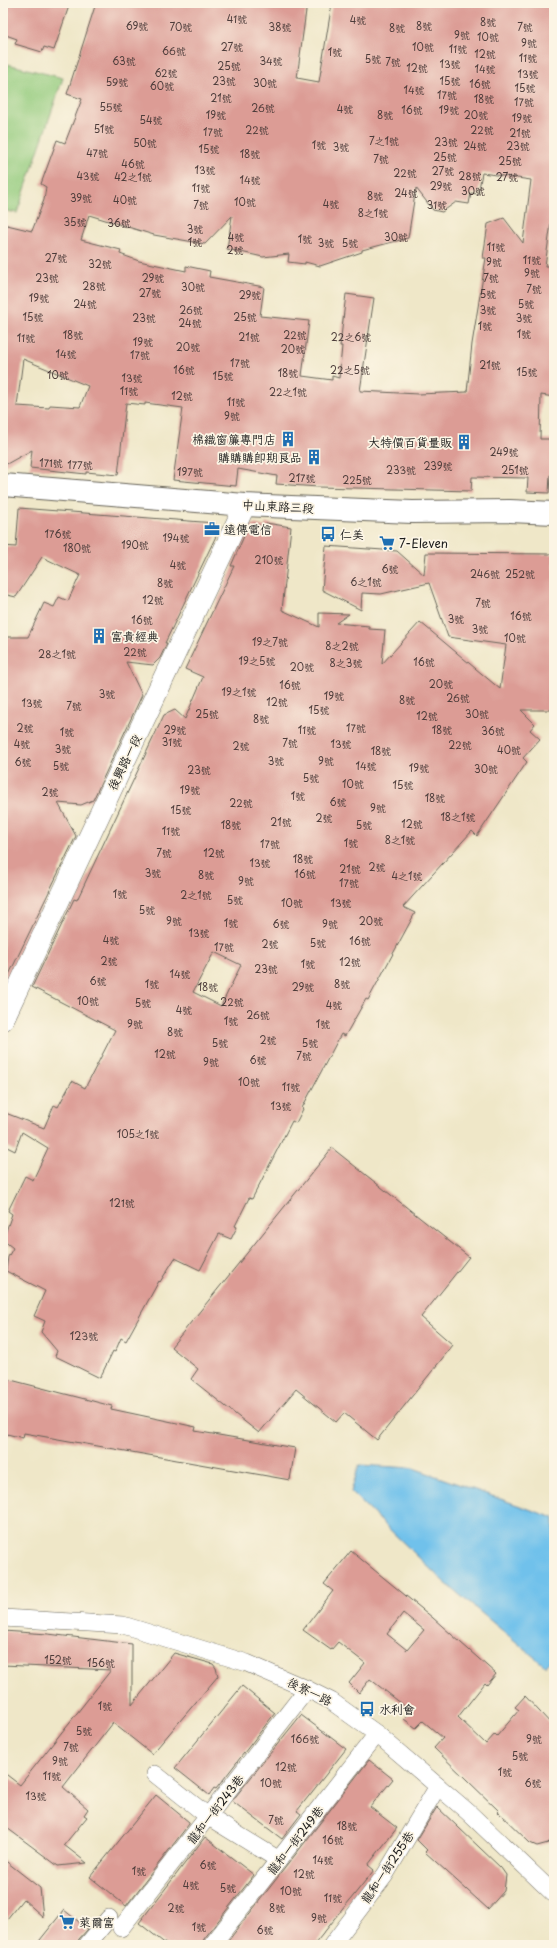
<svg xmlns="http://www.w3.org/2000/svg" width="557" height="1948" viewBox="0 0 557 1948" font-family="'Playpen Sans','LXGW WenKai TC',sans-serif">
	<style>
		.green { fill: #95cc7f; stroke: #58744e }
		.water { fill: #6fc1eb; stroke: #466e84 }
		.building { fill: #dc9c95; fill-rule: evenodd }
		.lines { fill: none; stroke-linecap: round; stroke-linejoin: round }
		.minor-casing { stroke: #666358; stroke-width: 18 }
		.tertiary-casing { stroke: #666358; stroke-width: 22 }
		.secondary-casing { stroke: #666358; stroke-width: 24 }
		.minor { stroke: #fff; stroke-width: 17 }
		.tertiary { stroke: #fff; stroke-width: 21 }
		.secondary { stroke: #fff; stroke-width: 22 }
		.labels { text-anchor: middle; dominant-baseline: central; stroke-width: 3.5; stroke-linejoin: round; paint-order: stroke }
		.number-label { font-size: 10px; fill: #4c3c3a }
		.poi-label { font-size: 12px; fill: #1c1c1c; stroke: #fcf5e5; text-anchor: start }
		.street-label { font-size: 12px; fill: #1c1c1c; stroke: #fcf5e5 }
	</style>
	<rect width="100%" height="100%" fill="#fcf5e5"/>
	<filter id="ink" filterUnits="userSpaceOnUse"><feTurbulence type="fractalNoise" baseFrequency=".025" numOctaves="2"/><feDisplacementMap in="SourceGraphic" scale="8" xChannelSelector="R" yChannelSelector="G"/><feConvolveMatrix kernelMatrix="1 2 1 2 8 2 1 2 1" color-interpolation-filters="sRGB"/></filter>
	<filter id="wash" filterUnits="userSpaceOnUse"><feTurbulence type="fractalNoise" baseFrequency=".012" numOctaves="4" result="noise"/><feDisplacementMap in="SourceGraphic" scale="16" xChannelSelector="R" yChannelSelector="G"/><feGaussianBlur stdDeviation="0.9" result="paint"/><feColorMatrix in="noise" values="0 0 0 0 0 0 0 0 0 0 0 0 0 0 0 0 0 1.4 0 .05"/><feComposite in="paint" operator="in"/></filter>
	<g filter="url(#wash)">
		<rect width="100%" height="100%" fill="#efe7c8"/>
		<path class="green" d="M3,63L63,78L17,213L3,210Z"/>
		<path class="water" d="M359,1465L413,1468L554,1518V1657L545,1666L443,1581L351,1492Z"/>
		<g id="blocks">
			<g class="building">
				<path d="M3,3H70L54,50L44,47L42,52L15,44L17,39L3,34Z"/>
				<path d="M96,3H307L297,78L319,82L332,3H554V201L545,266H554V397L541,395L540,439H554V475H550L549,493L527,492L528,478L472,477L471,491L318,487L276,484L277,476L238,469L236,486L173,480L183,408L145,403V405L126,403L118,475L86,472V474L30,468L32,450L3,466V224L32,231L44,200L46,187L41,184L57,140L65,143L82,99L67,94ZM482,173L531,180L523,243L504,218L488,224L483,258H486L472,344L467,392L418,394L360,391L374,298L346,294L340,346H342L339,378L332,376V380L302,376L309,321L260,316L264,287L209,277L210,271L186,266V271L139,261L120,254L121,250L81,240L89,215L154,235L205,244L232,216L227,249L263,257L289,254L288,262L305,264V262L320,266L362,252V250L408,238L416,188L433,210L442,212L456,202L469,204L471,193L478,194ZM23,359L88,386L80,407L50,405L49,408L17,406Z"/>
				<path d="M19,508L215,523L217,534L165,643H167L160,658L153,665L126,662L142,695L93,800L81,805L58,803L76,836L3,987V637H28L44,603L54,607L59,597L68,601L80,575L42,557L16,597L3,594V546L16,547Z"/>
				<path d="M266,523L291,527L282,610L319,627V613L349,614L336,623L369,626V629L385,630L382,664L420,622L500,689L506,645L448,637L429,583L381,594L362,593L361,610L322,590L326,546L397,551L424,575L426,553L554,554V710H521L535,724L530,730L540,739L523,758L527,762L477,836L472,831L403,907L415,913L368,1000L366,999L345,1036L341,1034L302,1108L303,1109L296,1123L292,1121L252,1199L249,1198L235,1226L237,1227L231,1239L219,1234L200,1270L175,1258L160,1282L159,1281L126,1341L121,1338L115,1352L113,1351L100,1378L55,1356L57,1351L41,1332L45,1321L34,1316L45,1291L6,1271L8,1257L13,1248L3,1240L12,1214L8,1211L25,1176L33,1180L48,1148L22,1132L15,1151L3,1145V1112L44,1128L54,1105L58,1107L72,1081L85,1088L115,1030L32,987L74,899L77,900L164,715L175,710L185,719L203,677L185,669L234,566H231L248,527L254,524L265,527ZM214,952L241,965L221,1006L193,992Z"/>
				<path d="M332,1148L469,1257L421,1317L453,1345L377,1440L344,1413L336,1422L296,1389L259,1433L191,1379L198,1369L171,1347Z"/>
				<path d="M3,1378L112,1406L111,1409L196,1427L195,1431L295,1448L290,1480L24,1433L23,1438L3,1433Z"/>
				<path d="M351,1551L433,1618L496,1674L487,1685L485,1683L458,1717L486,1744L495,1734L497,1736L519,1710L515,1707L525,1696L554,1727V1837L548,1843L537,1846L530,1843L497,1811L498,1810L434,1748L443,1738L423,1721L416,1728L404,1719L411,1711L370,1679L359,1693L349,1683L365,1663L338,1642L331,1650L303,1630L333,1591L324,1584ZM403,1613L424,1630L407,1650L387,1634Z"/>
				<path d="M3,1631L48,1634L132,1644V1705L174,1653L213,1664L216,1668L218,1676L152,1754L113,1723L63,1787L88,1809L84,1815L87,1817L64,1845L87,1863L58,1866L3,1825V1772L20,1785L111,1670L3,1665Z"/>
				<path d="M242,1686L275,1713L216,1789L214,1788L209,1795L175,1768Z"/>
				<path d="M301,1715L346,1749L297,1811L301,1814L282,1839L232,1801Z"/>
				<path d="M369,1760L393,1779L370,1807L397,1828L368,1865L374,1870L314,1945H225Z"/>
				<path d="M156,1795L189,1822V1824L126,1906L90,1877Z"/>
				<path d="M437,1807L501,1868L506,1875L504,1891L488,1909L425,1852L427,1850L417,1840Z"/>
				<path d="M205,1837L254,1875L204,1939L202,1945H167L139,1923Z"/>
				<path d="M3,1859L40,1888L43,1917L23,1899L3,1924Z"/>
				<path d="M64,1910L88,1929L79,1939L77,1945H36Z"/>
			</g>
		</g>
	</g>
	<g filter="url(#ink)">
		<use href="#blocks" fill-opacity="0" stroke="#666358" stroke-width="1"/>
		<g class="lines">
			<defs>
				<g id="minor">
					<path d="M3,1618L123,1625L247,1663L307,1689L331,1701L377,1734L468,1812L554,1894"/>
					<path d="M155,1774L209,1817L279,1860"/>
					<path d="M121,1928L307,1689"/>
					<path d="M87,1945L109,1918"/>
					<path d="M212,1945L377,1734"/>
					<path d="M332,1945L385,1875L438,1786"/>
				</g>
				<path id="tertiary" d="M3,1020L245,505"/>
				<path id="secondary" d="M3,485L245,505L412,512L510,511L554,513"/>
			</defs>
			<use href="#minor" class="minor-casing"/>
			<use href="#tertiary" class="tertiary-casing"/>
			<use href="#secondary" class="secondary-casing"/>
			<use href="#minor" class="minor"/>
			<use href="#tertiary" class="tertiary"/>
			<use href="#secondary" class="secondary"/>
		</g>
	</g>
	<defs>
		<symbol id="building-bare" viewBox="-9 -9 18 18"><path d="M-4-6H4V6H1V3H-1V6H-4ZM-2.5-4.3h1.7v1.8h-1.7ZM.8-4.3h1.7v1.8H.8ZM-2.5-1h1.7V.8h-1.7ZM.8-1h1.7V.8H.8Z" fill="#1f6fb2" stroke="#fcf5e5" stroke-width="2.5" paint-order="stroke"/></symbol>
		<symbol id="office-bare" viewBox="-9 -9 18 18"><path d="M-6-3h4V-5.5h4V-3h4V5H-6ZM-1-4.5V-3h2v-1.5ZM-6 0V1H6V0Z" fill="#1f6fb2" stroke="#fcf5e5" stroke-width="2.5" paint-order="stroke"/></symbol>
		<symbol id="bus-bare" viewBox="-9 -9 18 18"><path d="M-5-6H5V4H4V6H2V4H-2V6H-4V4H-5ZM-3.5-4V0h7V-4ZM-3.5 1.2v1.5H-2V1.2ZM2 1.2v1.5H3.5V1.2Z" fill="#1f6fb2" stroke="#fcf5e5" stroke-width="2.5" paint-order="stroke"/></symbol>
		<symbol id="supermarket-bare" viewBox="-9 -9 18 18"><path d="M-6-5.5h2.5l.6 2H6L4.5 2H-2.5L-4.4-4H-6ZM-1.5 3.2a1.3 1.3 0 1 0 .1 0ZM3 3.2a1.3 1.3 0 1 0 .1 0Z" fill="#1f6fb2" stroke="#fcf5e5" stroke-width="2.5" paint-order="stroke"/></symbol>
	</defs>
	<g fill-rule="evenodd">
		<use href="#building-bare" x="277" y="428" width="22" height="22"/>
		<use href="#building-bare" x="453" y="431" width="22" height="22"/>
		<use href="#building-bare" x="303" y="446" width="22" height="22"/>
		<use href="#office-bare" x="201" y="518" width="22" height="22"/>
		<use href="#bus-bare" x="317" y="523" width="22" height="22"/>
		<use href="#supermarket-bare" x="376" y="532" width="22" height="22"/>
		<use href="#building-bare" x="88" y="625" width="22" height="22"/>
		<use href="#bus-bare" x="356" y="1698" width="22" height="22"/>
		<use href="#supermarket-bare" x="56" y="1911" width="22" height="22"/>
	</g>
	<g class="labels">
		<g class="number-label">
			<text x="237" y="18">41號</text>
			<text x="358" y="19">4號</text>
			<text x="488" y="21">8號</text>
			<text x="137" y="25">69號</text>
			<text x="424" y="25">8號</text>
			<text x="181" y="26">70號</text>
			<text x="280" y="26">38號</text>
			<text x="525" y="26">7號</text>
			<text x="397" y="27">8號</text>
			<text x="462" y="34">9號</text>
			<text x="488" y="36">10號</text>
			<text x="529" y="42">9號</text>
			<text x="232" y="46">27號</text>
			<text x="423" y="46">10號</text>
			<text x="458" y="48">11號</text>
			<text x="174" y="50">66號</text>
			<text x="335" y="51">1號</text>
			<text x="485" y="53">12號</text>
			<text x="528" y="57">11號</text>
			<text x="373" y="58">5號</text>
			<text x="124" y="60">63號</text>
			<text x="271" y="60">34號</text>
			<text x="393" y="61">7號</text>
			<text x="450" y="63">13號</text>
			<text x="229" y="65">25號</text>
			<text x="417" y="67">12號</text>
			<text x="485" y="68">14號</text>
			<text x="166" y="72">62號</text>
			<text x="528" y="73">13號</text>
			<text x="224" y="80">23號</text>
			<text x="450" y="80">15號</text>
			<text x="117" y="81">59號</text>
			<text x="265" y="82">30號</text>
			<text x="480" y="83">16號</text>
			<text x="162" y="85">60號</text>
			<text x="525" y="87">15號</text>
			<text x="414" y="89">14號</text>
			<text x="447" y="94">17號</text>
			<text x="221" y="97">21號</text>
			<text x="484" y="98">18號</text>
			<text x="524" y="101">17號</text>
			<text x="111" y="106">55號</text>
			<text x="263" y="107">26號</text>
			<text x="345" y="108">4號</text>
			<text x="412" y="109">16號</text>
			<text x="449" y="109">19號</text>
			<text x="216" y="114">19號</text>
			<text x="385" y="114">8號</text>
			<text x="476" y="114">20號</text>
			<text x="522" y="117">19號</text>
			<text x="151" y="119">54號</text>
			<text x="104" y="128">51號</text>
			<text x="257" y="129">22號</text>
			<text x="482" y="129">22號</text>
			<text x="213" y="131">17號</text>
			<text x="520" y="132">21號</text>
			<text x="384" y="140">7之1號</text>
			<text x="446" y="141">23號</text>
			<text x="145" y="142">50號</text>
			<text x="319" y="144">1號</text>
			<text x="475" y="145">24號</text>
			<text x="518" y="145">23號</text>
			<text x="341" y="146">3號</text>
			<text x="209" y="148">15號</text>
			<text x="97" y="152">47號</text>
			<text x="250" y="153">18號</text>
			<text x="445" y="156">25號</text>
			<text x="381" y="158">7號</text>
			<text x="510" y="160">25號</text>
			<text x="133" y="163">46號</text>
			<text x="205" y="169">13號</text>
			<text x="443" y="170">27號</text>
			<text x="405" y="172">22號</text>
			<text x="88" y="175">43號</text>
			<text x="470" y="175">28號</text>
			<text x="133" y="176">42之1號</text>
			<text x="507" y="176">27號</text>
			<text x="250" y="179">14號</text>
			<text x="441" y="185">29號</text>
			<text x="201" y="187">11號</text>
			<text x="473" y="190">30號</text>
			<text x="406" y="192">24號</text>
			<text x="375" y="195">8號</text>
			<text x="81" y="197">39號</text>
			<text x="125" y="199">40號</text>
			<text x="245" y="201">10號</text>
			<text x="331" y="203">4號</text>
			<text x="201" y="204">7號</text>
			<text x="437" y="204">31號</text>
			<text x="373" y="212">8之1號</text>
			<text x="75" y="221">35號</text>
			<text x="119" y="222">36號</text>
			<text x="195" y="228">3號</text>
			<text x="236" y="236">4號</text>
			<text x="396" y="236">30號</text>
			<text x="305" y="238">1號</text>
			<text x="195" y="241">1號</text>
			<text x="326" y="242">3號</text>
			<text x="350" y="242">5號</text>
			<text x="496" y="246">11號</text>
			<text x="235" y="249">2號</text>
			<text x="56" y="257">27號</text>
			<text x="532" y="259">11號</text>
			<text x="494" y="261">9號</text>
			<text x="100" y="263">32號</text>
			<text x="532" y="272">9號</text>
			<text x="47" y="277">23號</text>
			<text x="153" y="277">29號</text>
			<text x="491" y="277">7號</text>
			<text x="94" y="285">28號</text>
			<text x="193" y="286">30號</text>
			<text x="534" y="288">7號</text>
			<text x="150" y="292">27號</text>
			<text x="488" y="293">5號</text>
			<text x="250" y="294">29號</text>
			<text x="39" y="297">19號</text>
			<text x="85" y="303">24號</text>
			<text x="526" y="303">5號</text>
			<text x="191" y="309">26號</text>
			<text x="488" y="309">3號</text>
			<text x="33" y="316">15號</text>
			<text x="245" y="316">25號</text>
			<text x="144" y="317">23號</text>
			<text x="524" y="317">3號</text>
			<text x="190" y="322">24號</text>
			<text x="485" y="325">1號</text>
			<text x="524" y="333">1號</text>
			<text x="73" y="334">18號</text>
			<text x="295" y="334">22號</text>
			<text x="249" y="336">21號</text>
			<text x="351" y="336">22之6號</text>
			<text x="26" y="337">11號</text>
			<text x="143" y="341">19號</text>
			<text x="188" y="346">20號</text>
			<text x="293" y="348">20號</text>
			<text x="66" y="353">14號</text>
			<text x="140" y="354">17號</text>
			<text x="240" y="362">17號</text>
			<text x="490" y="364">21號</text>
			<text x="184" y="369">16號</text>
			<text x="350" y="369">22之5號</text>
			<text x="527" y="371">15號</text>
			<text x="288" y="372">18號</text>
			<text x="58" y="374">10號</text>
			<text x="223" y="375">15號</text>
			<text x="132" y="377">13號</text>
			<text x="129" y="390">11號</text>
			<text x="288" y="391">22之1號</text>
			<text x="182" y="395">12號</text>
			<text x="236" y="401">11號</text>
			<text x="232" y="415">9號</text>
			<text x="504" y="451">249號</text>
			<text x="51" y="462">171號</text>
			<text x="80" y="464">177號</text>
			<text x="438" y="465">239號</text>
			<text x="401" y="469">233號</text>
			<text x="515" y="469">251號</text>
			<text x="190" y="471">197號</text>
			<text x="302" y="477">217號</text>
			<text x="357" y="479">225號</text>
			<text x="58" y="533">176號</text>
			<text x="176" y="537">194號</text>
			<text x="135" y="544">190號</text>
			<text x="77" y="547">180號</text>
			<text x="269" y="559">210號</text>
			<text x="178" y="564">4號</text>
			<text x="390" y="568">6號</text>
			<text x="485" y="573">246號</text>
			<text x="520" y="573">252號</text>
			<text x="366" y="581">6之1號</text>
			<text x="165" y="582">8號</text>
			<text x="153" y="599">12號</text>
			<text x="483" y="602">7號</text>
			<text x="521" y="615">16號</text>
			<text x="456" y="618">3號</text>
			<text x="142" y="619">16號</text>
			<text x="480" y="628">3號</text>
			<text x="515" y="637">10號</text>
			<text x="270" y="641">19之7號</text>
			<text x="342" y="645">8之2號</text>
			<text x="135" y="651">22號</text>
			<text x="57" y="653">28之1號</text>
			<text x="257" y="660">19之5號</text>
			<text x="424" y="661">16號</text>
			<text x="346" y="662">8之3號</text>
			<text x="302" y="666">20號</text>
			<text x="441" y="683">20號</text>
			<text x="290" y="684">16號</text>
			<text x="239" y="691">19之1號</text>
			<text x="107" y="693">3號</text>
			<text x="334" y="695">19號</text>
			<text x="458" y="697">26號</text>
			<text x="407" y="699">8號</text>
			<text x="277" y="701">12號</text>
			<text x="32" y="702">13號</text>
			<text x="74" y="705">7號</text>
			<text x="319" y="709">15號</text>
			<text x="207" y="713">25號</text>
			<text x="477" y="713">30號</text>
			<text x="427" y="715">12號</text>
			<text x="261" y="718">8號</text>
			<text x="25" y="727">2號</text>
			<text x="356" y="727">17號</text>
			<text x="175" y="729">29號</text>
			<text x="307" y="729">11號</text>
			<text x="442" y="729">18號</text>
			<text x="493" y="730">36號</text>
			<text x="67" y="731">1號</text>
			<text x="172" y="741">31號</text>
			<text x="290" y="742">7號</text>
			<text x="22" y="743">4號</text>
			<text x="341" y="743">13號</text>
			<text x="460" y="744">22號</text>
			<text x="241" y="745">2號</text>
			<text x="63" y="748">3號</text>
			<text x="509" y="749">40號</text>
			<text x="381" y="750">18號</text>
			<text x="276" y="760">3號</text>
			<text x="326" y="760">9號</text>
			<text x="23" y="761">6號</text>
			<text x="61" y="765">5號</text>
			<text x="366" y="765">14號</text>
			<text x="419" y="767">19號</text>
			<text x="486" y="768">30號</text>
			<text x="199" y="769">23號</text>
			<text x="311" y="777">5號</text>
			<text x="353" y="783">10號</text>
			<text x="403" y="784">15號</text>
			<text x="190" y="789">19號</text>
			<text x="50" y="791">2號</text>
			<text x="298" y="795">1號</text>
			<text x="435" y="797">18號</text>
			<text x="338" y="801">6號</text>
			<text x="241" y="802">22號</text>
			<text x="378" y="807">9號</text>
			<text x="181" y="809">15號</text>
			<text x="458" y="816">18之1號</text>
			<text x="324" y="817">2號</text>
			<text x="281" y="821">21號</text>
			<text x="412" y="823">12號</text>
			<text x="231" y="824">18號</text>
			<text x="364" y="824">5號</text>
			<text x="171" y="830">11號</text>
			<text x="400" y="839">8之1號</text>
			<text x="351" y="842">1號</text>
			<text x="270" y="843">17號</text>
			<text x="164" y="852">7號</text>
			<text x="214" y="852">12號</text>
			<text x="303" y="858">18號</text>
			<text x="260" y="862">13號</text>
			<text x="377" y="866">2號</text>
			<text x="350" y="868">21號</text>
			<text x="153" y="872">3號</text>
			<text x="305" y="873">16號</text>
			<text x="206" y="874">8號</text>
			<text x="407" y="875">4之1號</text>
			<text x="246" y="880">9號</text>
			<text x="349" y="882">17號</text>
			<text x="120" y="893">1號</text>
			<text x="196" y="894">2之1號</text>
			<text x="235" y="899">5號</text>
			<text x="292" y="902">10號</text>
			<text x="341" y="902">13號</text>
			<text x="147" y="909">5號</text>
			<text x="174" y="920">9號</text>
			<text x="371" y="920">20號</text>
			<text x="231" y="922">1號</text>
			<text x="281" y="923">6號</text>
			<text x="330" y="923">9號</text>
			<text x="199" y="932">13號</text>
			<text x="111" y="939">4號</text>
			<text x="360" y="940">16號</text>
			<text x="318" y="942">5號</text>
			<text x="270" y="943">2號</text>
			<text x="224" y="946">17號</text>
			<text x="109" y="960">2號</text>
			<text x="350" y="961">12號</text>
			<text x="308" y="963">1號</text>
			<text x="266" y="968">23號</text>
			<text x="180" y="973">14號</text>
			<text x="98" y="980">6號</text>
			<text x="152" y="983">1號</text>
			<text x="342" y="983">8號</text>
			<text x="208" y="986">18號</text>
			<text x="303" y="986">29號</text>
			<text x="88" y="1000">10號</text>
			<text x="232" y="1001">22號</text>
			<text x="143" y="1002">5號</text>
			<text x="334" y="1004">4號</text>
			<text x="184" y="1009">4號</text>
			<text x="258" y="1014">26號</text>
			<text x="231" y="1020">1號</text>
			<text x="135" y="1023">9號</text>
			<text x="323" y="1023">1號</text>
			<text x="175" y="1031">8號</text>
			<text x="268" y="1039">2號</text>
			<text x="220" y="1042">5號</text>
			<text x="310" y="1042">5號</text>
			<text x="165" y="1053">12號</text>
			<text x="304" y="1055">7號</text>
			<text x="258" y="1059">6號</text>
			<text x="211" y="1061">9號</text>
			<text x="249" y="1081">10號</text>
			<text x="291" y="1086">11號</text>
			<text x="281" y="1105">13號</text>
			<text x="138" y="1133">105之1號</text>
			<text x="122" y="1202">121號</text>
			<text x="84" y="1335">123號</text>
			<text x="58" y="1659">152號</text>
			<text x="101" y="1662">156號</text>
			<text x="105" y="1705">1號</text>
			<text x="84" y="1730">5號</text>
			<text x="305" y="1738">166號</text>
			<text x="534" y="1738">9號</text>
			<text x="71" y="1746">7號</text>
			<text x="520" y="1755">5號</text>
			<text x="60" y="1760">9號</text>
			<text x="286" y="1766">12號</text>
			<text x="505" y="1771">1號</text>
			<text x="52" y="1775">11號</text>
			<text x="271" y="1782">10號</text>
			<text x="533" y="1782">6號</text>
			<text x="36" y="1795">13號</text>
			<text x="276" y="1819">7號</text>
			<text x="347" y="1825">18號</text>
			<text x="333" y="1839">16號</text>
			<text x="323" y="1859">14號</text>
			<text x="208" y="1864">6號</text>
			<text x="139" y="1870">1號</text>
			<text x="304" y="1873">12號</text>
			<text x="191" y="1884">4號</text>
			<text x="228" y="1887">5號</text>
			<text x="291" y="1890">10號</text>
			<text x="333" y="1897">11號</text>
			<text x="176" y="1907">2號</text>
			<text x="277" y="1907">8號</text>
			<text x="319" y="1917">9號</text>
			<text x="199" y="1926">1號</text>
			<text x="265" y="1929">6號</text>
		</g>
		<g class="poi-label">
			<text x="276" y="439" text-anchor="end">棉織窗簾專門店</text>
			<text x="452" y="442" text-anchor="end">大特價百貨量販</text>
			<text x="302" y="457" text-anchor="end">購購購即期良品</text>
			<text x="224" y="529">遠傳電信</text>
			<text x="340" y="534">仁美</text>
			<text x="399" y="543">7-Eleven</text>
			<text x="111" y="636">富貴經典</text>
			<text x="379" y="1709">水利會</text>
			<text x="79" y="1922">萊爾富</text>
		</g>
		<g class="street-label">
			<text transform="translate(278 506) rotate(3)">中山東路三段</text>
			<text transform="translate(124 762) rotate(-64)">後興路一段</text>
			<text transform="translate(310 1691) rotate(26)">後寮一路</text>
			<text transform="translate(215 1809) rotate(-52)">龍和一街243巷</text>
			<text transform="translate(295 1840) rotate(-52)">龍和一街249巷</text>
			<text transform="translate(387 1867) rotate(-56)">龍和一街255巷</text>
		</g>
	</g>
	<rect width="557" height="1948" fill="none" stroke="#fcf5e5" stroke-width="16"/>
</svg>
